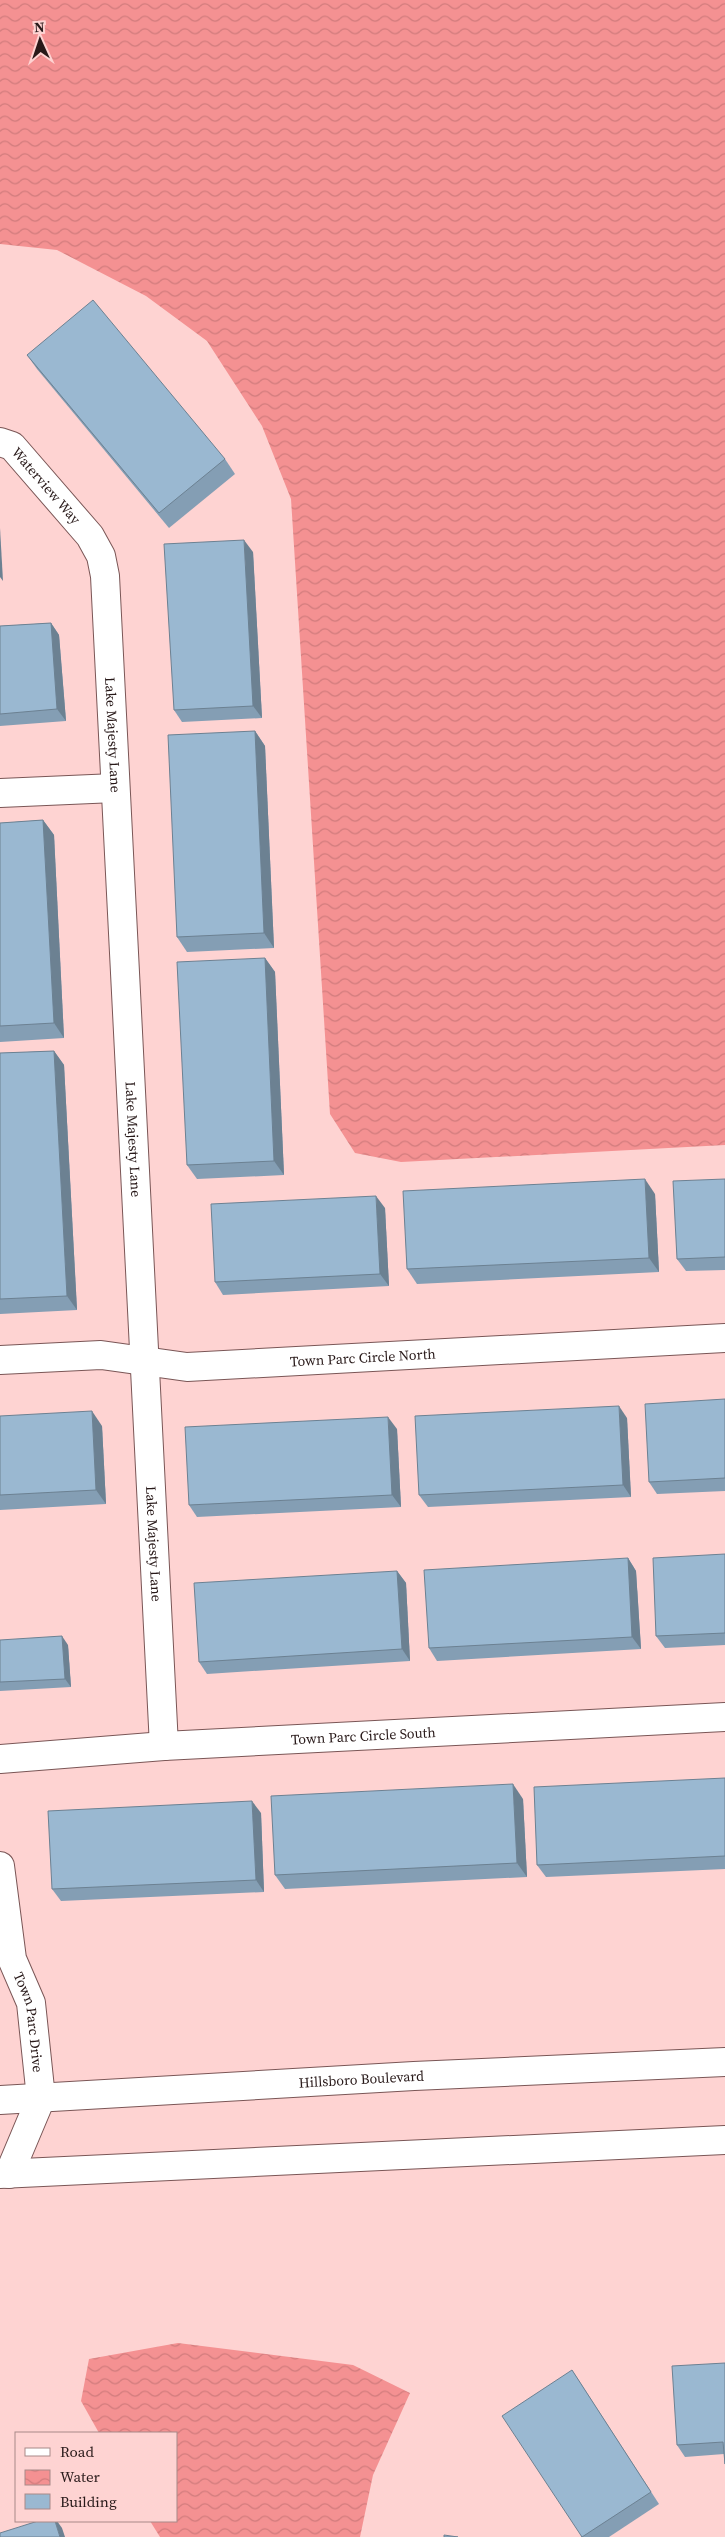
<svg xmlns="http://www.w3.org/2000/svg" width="725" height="2537" viewBox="0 0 725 2537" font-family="'Source Serif 4',serif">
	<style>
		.water { fill: url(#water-waves) }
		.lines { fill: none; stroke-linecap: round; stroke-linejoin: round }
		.minor-casing { stroke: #7a5656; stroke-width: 30 }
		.minor { stroke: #fff; stroke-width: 28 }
		.wall { fill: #849eb4 }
		.shaded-wall { fill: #6c8192 }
		.building { fill: #9ab8d1; stroke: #6c8192 }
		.labels { text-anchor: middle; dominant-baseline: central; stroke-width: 4; stroke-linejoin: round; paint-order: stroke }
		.street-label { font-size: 14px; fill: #281919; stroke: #fed3d2 }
	</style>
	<defs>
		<pattern id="water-waves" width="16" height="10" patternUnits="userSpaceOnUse" patternTransform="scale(1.25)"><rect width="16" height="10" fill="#f49192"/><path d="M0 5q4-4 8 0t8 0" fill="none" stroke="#d17c7d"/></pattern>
	</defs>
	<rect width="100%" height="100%" fill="#fed3d2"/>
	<g class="water">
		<path d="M0,0H725V1145L401,1162L355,1153L330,1114L291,499L262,426L207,341L146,296L57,250L0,244Z"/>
		<path d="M178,2343L353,2365L410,2393L373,2475L360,2537H160L150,2521H176V2433H99L81,2401L89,2359Z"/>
	</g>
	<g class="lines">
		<defs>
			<g id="minor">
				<path id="s1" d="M0,442L12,446L90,536L101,556L105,576L164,1746"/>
				<path d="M0,793L115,788"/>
				<path id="s2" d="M0,1360L101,1355L187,1367L725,1338"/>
				<path id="s3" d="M0,1759L164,1746L725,1717"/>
				<path id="s4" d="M0,1866L12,1959L31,2003L41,2098L9,2174"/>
				<path id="s5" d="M0,2100L414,2076L725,2062"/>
				<path d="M0,2174L725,2140"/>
			</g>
		</defs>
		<use href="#minor" class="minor-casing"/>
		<use href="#minor" class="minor"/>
	</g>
	<g class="wall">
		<path d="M27,355L225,459L235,474L169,528L37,369Z"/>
		<path d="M253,552L262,718L182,722L174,710Z"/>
		<path d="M51,623L59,635L66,721L0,726V626Z"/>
		<path d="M255,731L265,746L274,948L187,952L177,937Z"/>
		<path d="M43,820L54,835L64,1038L0,1042V823Z"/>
		<path d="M265,958L275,972L284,1175L197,1179L187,1165Z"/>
		<path d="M54,1051L64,1065L77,1310L0,1314V1053Z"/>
		<path d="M725,1179V1270L686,1271L677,1259Z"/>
		<path d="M655,1194L659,1272L417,1284L407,1269Z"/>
		<path d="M385,1208L389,1286L223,1295L215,1282Z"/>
		<path d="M725,1399V1491L657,1494L649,1482Z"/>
		<path d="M0,1416L102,1426L106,1504L0,1510Z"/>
		<path d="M627,1418L631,1497L428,1507L419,1495Z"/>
		<path d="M397,1429L401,1507L197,1517L189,1505Z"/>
		<path d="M725,1554V1645L665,1648L656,1636Z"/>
		<path d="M628,1558L636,1571L641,1649L437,1661L429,1648Z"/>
		<path d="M397,1571L406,1583L410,1661L207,1674L199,1662Z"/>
		<path d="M0,1640L68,1645L71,1687L0,1691Z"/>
		<path d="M725,1778V1869L546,1877L537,1865Z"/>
		<path d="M523,1799L527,1877L285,1889L275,1875Z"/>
		<path d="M261,1813L264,1892L61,1901L52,1889Z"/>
		<path d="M725,2363V2465L724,2454L685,2457L677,2445Z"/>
		<path d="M572,2370L659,2504L609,2537H581Z"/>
	</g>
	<g class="shaded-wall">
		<path d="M0,528L3,581L0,577Z"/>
		<path d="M244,540L253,552L262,718L253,706Z"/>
		<path d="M51,623L59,635L66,721L57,709Z"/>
		<path d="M255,731L265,746L274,948L264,933Z"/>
		<path d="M43,820L54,835L64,1038L54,1023Z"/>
		<path d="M265,958L275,972L284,1175L274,1161Z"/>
		<path d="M54,1051L64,1065L77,1310L67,1296Z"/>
		<path d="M645,1179L655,1194L659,1272L649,1258Z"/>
		<path d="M376,1196L385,1208L389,1286L380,1274Z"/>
		<path d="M619,1406L627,1418L631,1497L623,1485Z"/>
		<path d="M92,1411L102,1426L106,1504L96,1490Z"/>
		<path d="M388,1417L397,1429L401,1507L392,1495Z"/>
		<path d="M628,1558L636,1571L641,1649L632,1637Z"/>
		<path d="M397,1571L406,1583L410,1661L402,1649Z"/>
		<path d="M62,1636L68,1645L71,1687L65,1679Z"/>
		<path d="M513,1784L523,1799L527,1877L517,1863Z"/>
		<path d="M252,1801L261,1813L264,1892L256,1880Z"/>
		<path d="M55,2521H57L62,2528L65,2537H60Z"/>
	</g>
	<g class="building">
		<path d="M93,300L225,459L159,513L27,355Z"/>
		<path d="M244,540L253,706L174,710L164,544Z"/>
		<path d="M51,623L57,709L0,714V626Z"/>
		<path d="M255,731L264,933L177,937L168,735Z"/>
		<path d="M43,820L54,1023L0,1026V823Z"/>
		<path d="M265,958L274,1161L187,1165L177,962Z"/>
		<path d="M54,1051L67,1296L0,1299V1053Z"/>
		<path d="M645,1179L649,1258L407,1269L403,1191Z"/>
		<path d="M725,1179V1257L677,1259L673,1181Z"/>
		<path d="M376,1196L380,1274L215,1282L211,1204Z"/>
		<path d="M725,1399V1478L649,1482L645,1404Z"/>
		<path d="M619,1406L623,1485L419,1495L415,1416Z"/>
		<path d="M92,1411L96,1490L0,1495V1416Z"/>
		<path d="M388,1417L392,1495L189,1505L185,1427Z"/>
		<path d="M725,1554V1633L656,1636L653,1558Z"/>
		<path d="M628,1558L632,1637L429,1648L424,1570Z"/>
		<path d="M397,1571L402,1649L199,1662L194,1583Z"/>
		<path d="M62,1636L65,1679L0,1682V1640Z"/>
		<path d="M725,1778V1856L537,1865L534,1787Z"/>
		<path d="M513,1784L517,1863L275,1875L271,1796Z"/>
		<path d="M252,1801L256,1880L52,1889L48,1811Z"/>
		<path d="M725,2363V2464L723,2442L677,2445L672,2366Z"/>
		<path d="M572,2370L651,2492L582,2537L502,2416Z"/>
		<path d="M38,2521H55L60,2537H0V2533Z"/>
		<path d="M444,2535L458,2537H444Z"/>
	</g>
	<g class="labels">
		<g class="street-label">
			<text stroke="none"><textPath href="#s1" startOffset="65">Waterview Way</textPath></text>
			<text stroke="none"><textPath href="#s1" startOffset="334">Lake Majesty Lane</textPath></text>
			<text stroke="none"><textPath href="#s1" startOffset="739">Lake Majesty Lane</textPath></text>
			<text stroke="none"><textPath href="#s2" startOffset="364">Town Parc Circle North</textPath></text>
			<text stroke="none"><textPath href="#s1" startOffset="1144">Lake Majesty Lane</textPath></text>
			<text stroke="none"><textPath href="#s3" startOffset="364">Town Parc Circle South</textPath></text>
			<text stroke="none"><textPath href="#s4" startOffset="160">Town Parc Drive</textPath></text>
			<text stroke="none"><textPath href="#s5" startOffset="362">Hillsboro Boulevard</textPath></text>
		</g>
	</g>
	<rect x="15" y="2432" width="162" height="90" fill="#fed3d2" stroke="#a88988"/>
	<rect x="25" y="2448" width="25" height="8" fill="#ffffff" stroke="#a88988"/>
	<text x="60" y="2457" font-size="15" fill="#281919">Road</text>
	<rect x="25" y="2470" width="25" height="15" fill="url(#water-waves)" stroke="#a88988"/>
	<text x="60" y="2482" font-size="15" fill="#281919">Water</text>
	<rect x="25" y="2494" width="25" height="15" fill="#9ab8d1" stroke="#a88988"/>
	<text x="60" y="2507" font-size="15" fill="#281919">Building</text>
	<g transform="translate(40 40) rotate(357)" stroke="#fed3d2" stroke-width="4" paint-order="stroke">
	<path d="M0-4L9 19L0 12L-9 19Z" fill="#281919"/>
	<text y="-8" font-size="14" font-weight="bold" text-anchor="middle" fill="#281919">N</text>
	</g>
</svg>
